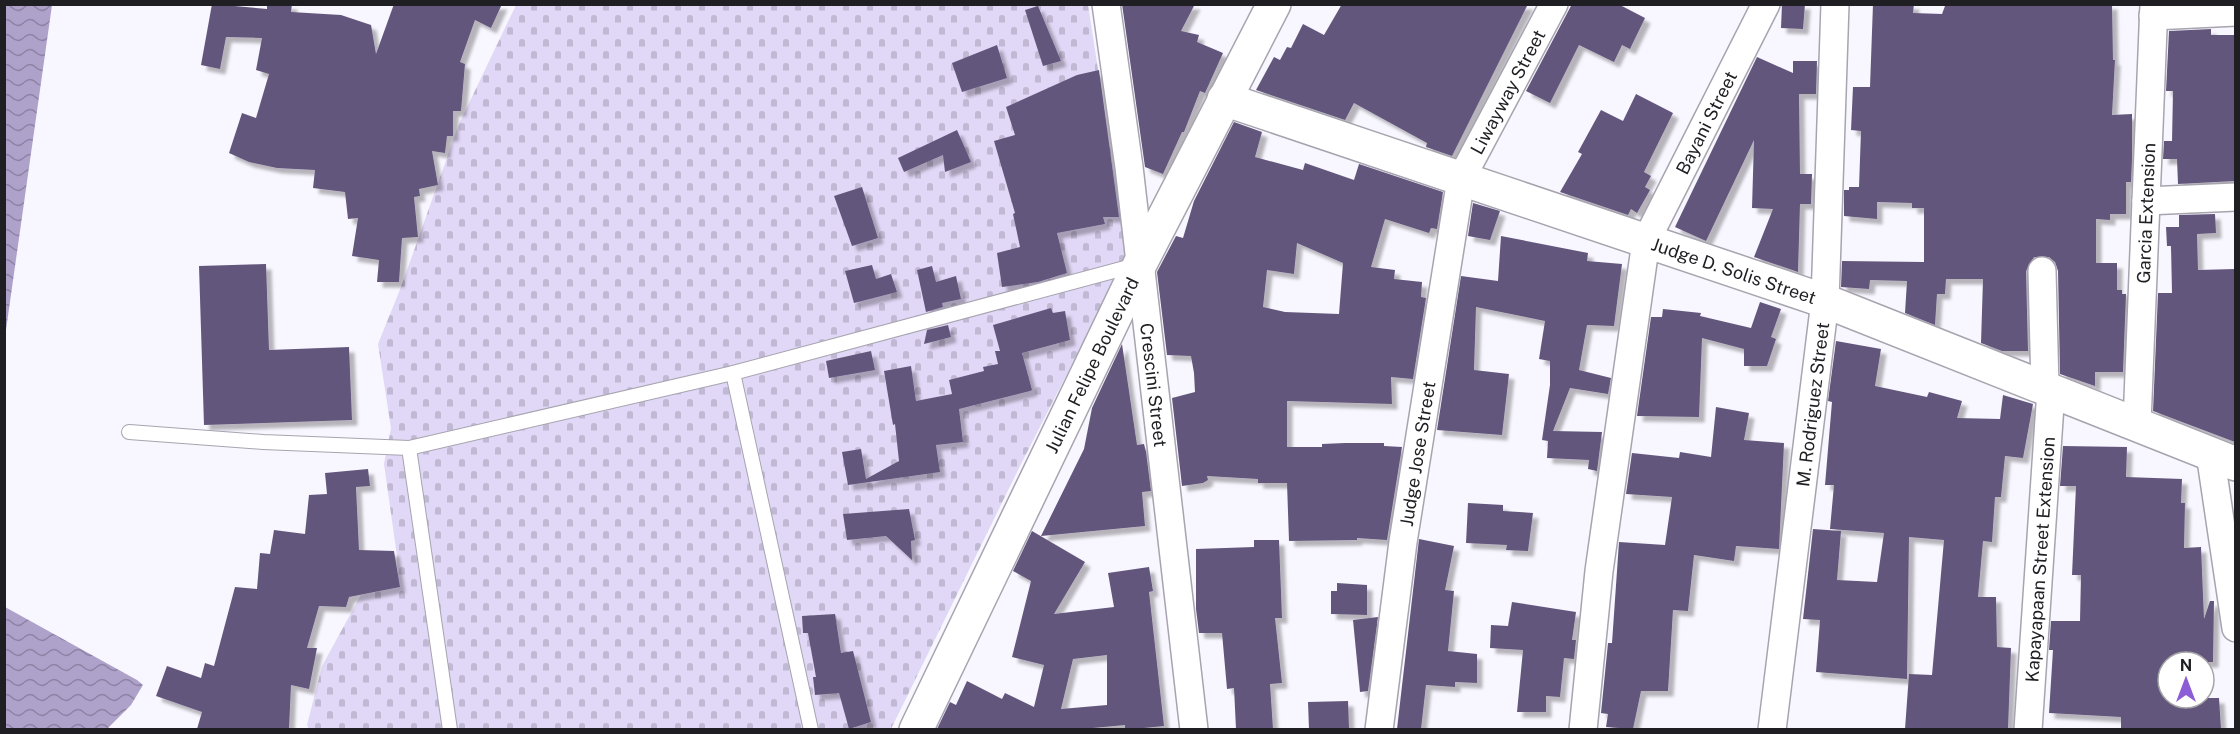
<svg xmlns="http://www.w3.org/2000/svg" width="2240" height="734" viewBox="0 0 2240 734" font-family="'Public Sans',sans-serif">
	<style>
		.cemetery { fill: url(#cemetery-stones) }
		.water { fill: url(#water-waves) }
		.building { fill: #63577c; fill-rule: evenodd; filter: url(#shadow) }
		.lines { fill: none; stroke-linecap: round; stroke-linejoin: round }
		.lane-casing { stroke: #a7a4af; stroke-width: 16 }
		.street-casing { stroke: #a7a4af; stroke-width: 30 }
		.secondary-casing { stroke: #a7a4af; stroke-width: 36 }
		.lane { stroke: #fff; stroke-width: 14 }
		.street { stroke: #fff; stroke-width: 27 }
		.secondary { stroke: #fff; stroke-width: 33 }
		.labels { text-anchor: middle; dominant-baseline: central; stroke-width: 6; stroke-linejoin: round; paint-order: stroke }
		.street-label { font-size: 18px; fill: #1f1e22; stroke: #fff }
	</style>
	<defs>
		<pattern id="cemetery-stones" width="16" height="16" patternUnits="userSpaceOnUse" patternTransform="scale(1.5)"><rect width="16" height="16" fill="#e1d7f6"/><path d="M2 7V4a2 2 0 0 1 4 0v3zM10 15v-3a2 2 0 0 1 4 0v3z" fill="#c1b8d3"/></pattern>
		<pattern id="water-waves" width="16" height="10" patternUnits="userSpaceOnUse" patternTransform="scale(1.5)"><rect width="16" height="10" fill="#aea1ca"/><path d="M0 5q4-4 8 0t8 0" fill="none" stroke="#8d83a4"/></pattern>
		<filter id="shadow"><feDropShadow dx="5.5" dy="5.5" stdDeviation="1.5" flood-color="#0004"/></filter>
	</defs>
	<rect width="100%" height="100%" fill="#f8f6fe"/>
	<path class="cemetery" d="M516,5H1088L1127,256L1020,466L891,729L309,730L307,725L322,666L361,595L398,587L397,556L384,464L391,428L378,344L401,287L459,124Z"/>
	<g class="water">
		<path d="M5,4L52,5L5,337L4,5Z"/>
		<path d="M5,607L137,680L143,685L131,705L107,729H5Z"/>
	</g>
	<g class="building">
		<path d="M212,4L267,9V4H292L291,12L341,15L371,25L376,54L394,4H502L491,28L475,20L460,62L465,64L461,111H453V136H447L445,153L432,151L438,185L419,189L420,196L414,197L418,237L402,238L399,282H377L379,260L352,256L358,218L348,219L345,192L313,188L315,170L277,168L249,162L229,153L242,113L256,118L269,74L256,70L262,38L226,37L220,69L201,65Z"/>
		<path d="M1122,4H1195L1181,31L1199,35L1197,42L1223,53L1205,93L1200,91L1184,132H1182L1163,174L1145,167Z"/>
		<path d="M1342,4H1528L1452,156L1426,147L1427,143L1354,103L1345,120L1256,90L1274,57L1280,60L1287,47L1291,48L1303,24L1324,35Z"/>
		<path d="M1572,4H1618L1645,18L1630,49L1622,45L1614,62L1579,45L1550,103L1526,91Z"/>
		<path d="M1782,4H1805L1803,29L1781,28Z"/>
		<path d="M1873,4H1914L1913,13L1942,14L1945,6L2112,4L2113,60H2115L2112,115L2132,114V159L2131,182H2126V214H2110V220L2096,219V263H2117V290H2122V294H2126L2123,372H2095V386L2060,374L2058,271L2055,262L2049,257H2034L2026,271L2028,351H2002L1981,343L1983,279H1946L1945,294H1937L1935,325L1905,313L1907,281L1870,280L1869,289L1841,287L1842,261L1924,262V208H1912V203L1877,202V219L1844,216V190H1849V187H1859L1861,131L1851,130L1853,87H1870Z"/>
		<path d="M1038,6L1061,61L1043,66L1025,10Z"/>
		<path d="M2211,29V35H2235V181L2178,184L2177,159H2163L2164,141H2172L2173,91H2166L2169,31Z"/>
		<path d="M997,45L1007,78L962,92L952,63Z"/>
		<path d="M1757,57L1793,73V61H1817L1816,94H1799L1800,174H1812L1811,204H1800L1798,272L1754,257L1773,209L1752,208L1754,140L1706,241L1675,227Z"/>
		<path d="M1099,70L1119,217H1103L1105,224L1057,233L1067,273L1038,282L1002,287L997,253L1020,247L1013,214L1015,213L994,141L1015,135L1006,107L1077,75Z"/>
		<path d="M1636,94L1673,113L1644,172L1651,176L1645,187L1650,190L1637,213L1631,209L1628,215L1560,192L1582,154L1578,152L1601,110L1623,121Z"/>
		<path d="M1234,122L1262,132L1255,157L1303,170L1305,163L1354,180L1359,164L1443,192L1437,229L1431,228L1429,233L1385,219L1371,267L1395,270L1394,279L1422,282L1421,297L1426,298L1413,379L1391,377L1392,404L1287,401V447H1322V444L1345,443H1384V446L1402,447L1387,540L1357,538V540L1289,541L1287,483H1258V479L1207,476L1208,480L1203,483L1182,486L1172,398L1195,392L1194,373L1191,356L1167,355L1157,272L1176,236L1183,238L1194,201ZM1297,243L1343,263L1339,314L1285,312L1263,307L1267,270L1294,274Z"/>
		<path d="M957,130L971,162L945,172L943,155L904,172L898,158Z"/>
		<path d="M862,187L878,238L852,246L834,196Z"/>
		<path d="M1473,203L1500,211L1490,240L1468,236Z"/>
		<path d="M2215,214L2216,233L2197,234L2198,270L2235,269V442L2153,411L2158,293H2172L2171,246H2167L2166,227H2179V215Z"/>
		<path d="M1501,236L1588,253L1587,261L1622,264L1614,326L1587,325L1579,370L1611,378L1608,394L1570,388L1553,431L1602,432L1597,471L1588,469L1589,460L1547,458L1548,441L1542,440L1550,385V361L1539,359L1545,321L1476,307L1474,370L1509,374L1502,435L1437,430L1461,276L1498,281Z"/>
		<path d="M266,264L269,350L349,347L352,420L204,425L199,266Z"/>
		<path d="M872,265L876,279L891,274L897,292L854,303L845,271Z"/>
		<path d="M932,266L936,282L956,276L961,299L942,303L943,307L926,312L917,270Z"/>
		<path d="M1760,302L1781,309L1771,337L1776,339L1767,366H1744V349L1702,338L1699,417L1637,416L1651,317H1662L1663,309L1701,313L1700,316L1751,328Z"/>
		<path d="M1051,308L1053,313L1065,311L1070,340L1022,353L1032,390L1030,391L959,409L963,442L936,445L940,472L848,485L842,452L861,449L866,479L899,461L895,424L893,425L884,371L911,366L916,401L952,394L949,380L984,371L983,367L998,364L995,351H1000L993,325Z"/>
		<path d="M948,325L951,337L924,344L927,330Z"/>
		<path d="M1836,341L1881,349L1875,386L1927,397L1929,392L1962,401L1957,418L2000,419L2003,395L2033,404L2023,458L2005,456L2001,497H1995L1992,542L1983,541L1978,597H1996L1997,647L2011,648L2008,729H1905L1909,674L1932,675L1944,540L1909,537L1907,679L1816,672L1820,620L1803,619L1813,529L1841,531L1837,580L1877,582L1884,533L1830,529L1834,485H1825L1832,402L1828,401Z"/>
		<path d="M1122,344L1137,445L1144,444L1146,452L1151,491L1142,492L1145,526L1041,536L1084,449L1092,408Z"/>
		<path d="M871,351L875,370L829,378L826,361Z"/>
		<path d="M1716,407L1749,413L1744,440L1784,443L1779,549L1736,546L1734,561L1694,555L1688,611L1673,610L1668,691H1641L1633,729L1606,727L1608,714L1601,713L1608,643H1612L1619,542L1665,545L1672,497L1626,494L1632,453L1679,458L1680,452L1711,457Z"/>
		<path d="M2063,446L2127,447L2126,477L2182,479L2181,503H2185L2184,548L2201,547L2204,619L2210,601H2214L2213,662H2168V698H2219L2221,729H2121V717L2049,713L2053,650H2049L2051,621H2080L2081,575H2072L2076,486H2060Z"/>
		<path d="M368,469L370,486L356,487L359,550L394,551L400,587L349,597L346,607L319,606L307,648H317L309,689L291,685L289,729H197L202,712L156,696L167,666L201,678L205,663L214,666L235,587L257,589L260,553L270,554L274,530L305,534L309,495L327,494L325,473Z"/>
		<path d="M1468,503L1503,505V511L1533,513L1528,551L1506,550L1507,545L1466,543Z"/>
		<path d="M909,509L915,540L911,541L912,560L886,536L847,540L843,514Z"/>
		<path d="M1032,531L1085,562L1054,614L1114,607L1108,573L1149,567L1153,591L1149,592L1164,726L1134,729H1125V725L1082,729H937L950,702L956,705L967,681L1002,699L1005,693L1034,707L1044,665L1012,657L1031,581L1013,571ZM1107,655V705L1061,709L1073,659Z"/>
		<path d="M1419,539L1454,546L1445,590L1454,591L1448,651L1477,654V683L1455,682V687L1426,685L1421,729H1397Z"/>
		<path d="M1254,540H1279L1282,618H1275L1282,683L1270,684L1273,729H1236L1234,688L1227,689L1222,633H1199L1196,609V549L1254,547Z"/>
		<path d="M1337,583L1367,585V615L1331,614V591H1337Z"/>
		<path d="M1512,602L1576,612L1572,640H1576L1574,659L1564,658L1560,697L1546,696V712H1517L1523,650L1490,648L1491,625L1508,626Z"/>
		<path d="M835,614L841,653L853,651L871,722L849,729L839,693L815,695L813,677H816L808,633H803L802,616Z"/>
		<path d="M1378,617L1368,691L1360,692L1353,620Z"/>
		<path d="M1348,701L1349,728L1309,729L1308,702Z"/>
	</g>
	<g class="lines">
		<defs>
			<g id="lane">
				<path d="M733,373L811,730"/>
				<path d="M129,432L263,442L409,448L733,373L1136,265"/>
				<path d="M409,448L450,730"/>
			</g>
			<g id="street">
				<path id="s1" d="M1106,4L1129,167L1194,730"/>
				<path d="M2153,16L2236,12"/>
				<path d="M2146,201L2236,197"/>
				<path d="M2042,271L2045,387"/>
				<path id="s2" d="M2137,423L2154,4"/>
				<path d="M2210,453L2236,628"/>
				<path id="s3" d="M1379,730L1403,542L1461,179L1554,4"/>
				<path id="s4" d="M1583,730L1599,571L1646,241L1766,4"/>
				<path id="s5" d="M1772,730L1825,301L1835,4"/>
				<path id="s6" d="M2028,730L2051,390"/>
			</g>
			<g id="secondary">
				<path id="s7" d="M1224,99L1825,301L2236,464"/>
				<path id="s8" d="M916,730L1140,264L1274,4"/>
			</g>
		</defs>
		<use href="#lane" class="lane-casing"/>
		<use href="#street" class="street-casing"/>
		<use href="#secondary" class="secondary-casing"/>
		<use href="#lane" class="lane"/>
		<use href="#street" class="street"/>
		<use href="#secondary" class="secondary"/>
	</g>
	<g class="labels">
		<g class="street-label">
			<text stroke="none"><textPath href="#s3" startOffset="656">Liwayway Street</textPath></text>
			<text stroke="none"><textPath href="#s4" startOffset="626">Bayani Street</textPath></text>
			<text stroke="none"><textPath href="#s2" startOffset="210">Garcia Extension</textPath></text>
			<text stroke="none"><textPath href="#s7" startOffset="538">Judge D. Solis Street</textPath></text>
			<text stroke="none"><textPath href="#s8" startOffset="405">Julian Felipe Boulevard</textPath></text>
			<text stroke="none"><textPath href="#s1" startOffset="384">Crescini Street</textPath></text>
			<text stroke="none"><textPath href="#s5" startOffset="328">M. Rodriguez Street</textPath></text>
			<text stroke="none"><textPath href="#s3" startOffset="279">Judge Jose Street</textPath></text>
			<text stroke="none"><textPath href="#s6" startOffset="171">Kapayapaan Street Extension</textPath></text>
		</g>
	</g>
	<rect width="2240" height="734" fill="none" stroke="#1f1e22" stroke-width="12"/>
	<g transform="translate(2186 680)"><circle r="28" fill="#ffffff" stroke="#a5a5a7" stroke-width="1.5"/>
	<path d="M0-4.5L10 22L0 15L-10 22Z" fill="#8d5dd6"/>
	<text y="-9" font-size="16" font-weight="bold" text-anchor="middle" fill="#1f1e22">N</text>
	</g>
</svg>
